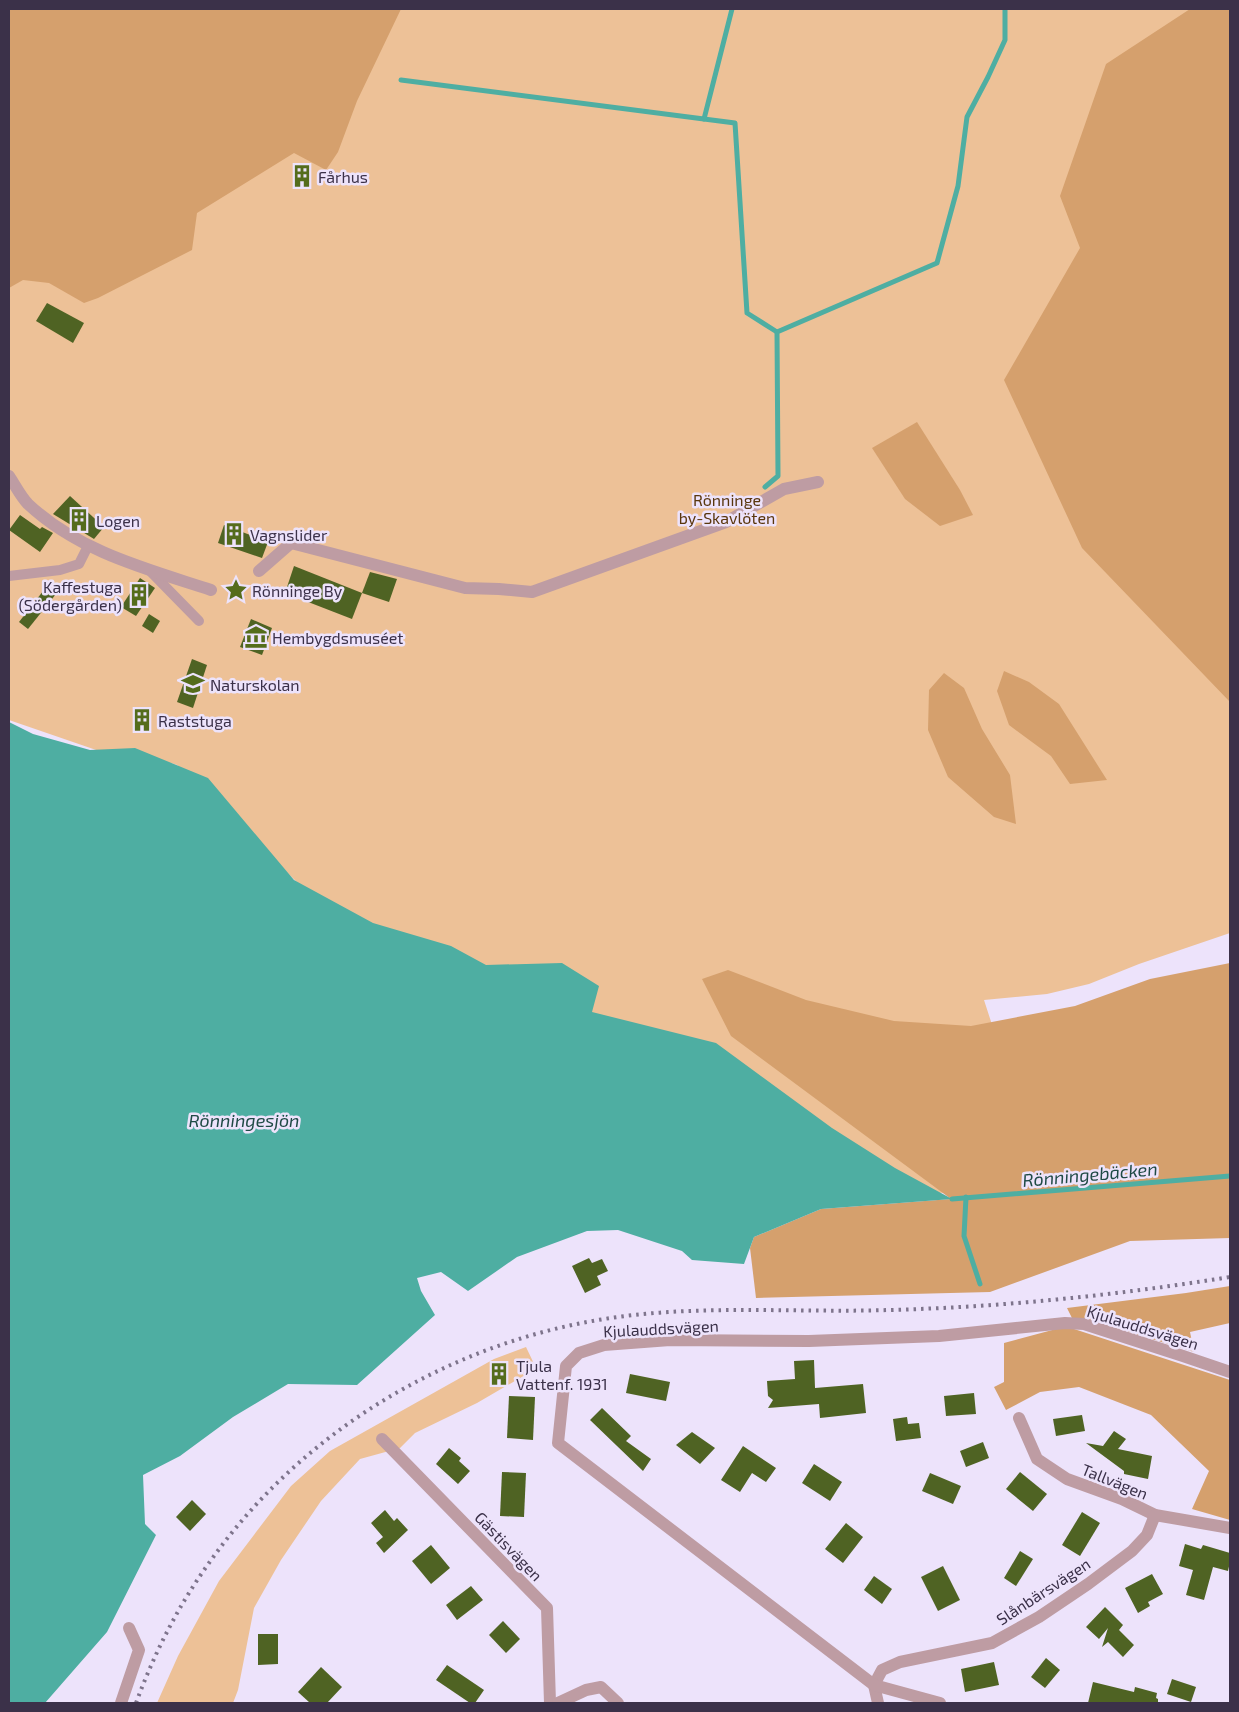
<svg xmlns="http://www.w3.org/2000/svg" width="1239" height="1712" viewBox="0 0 1239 1712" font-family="'Exo 2',sans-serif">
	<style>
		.green { fill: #edc197 }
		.forest { fill: #d5a06d }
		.water { fill: #4eaea2 }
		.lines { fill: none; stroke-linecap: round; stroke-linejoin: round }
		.stream { stroke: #4eaea2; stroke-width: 5 }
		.building { fill: #4f6323 }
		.service { stroke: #be9ca3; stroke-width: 10 }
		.minor { stroke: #be9ca3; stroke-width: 12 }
		.rail { stroke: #7e748c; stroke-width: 4; stroke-dasharray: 2.5 5; stroke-linecap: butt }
		.labels { text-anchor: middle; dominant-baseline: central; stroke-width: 5; stroke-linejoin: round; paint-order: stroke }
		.poi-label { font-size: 16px; fill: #3b3149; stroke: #ede3fb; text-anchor: start }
		.park-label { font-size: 16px; fill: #59360d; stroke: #ede3fb }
		.street-label { font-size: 16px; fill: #3b3149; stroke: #ede3fb }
		.water-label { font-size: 18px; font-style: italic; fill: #1f4a45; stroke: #ede3fb }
	</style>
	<rect width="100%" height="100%" fill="#ede3fb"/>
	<g class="green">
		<path d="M9,9H1230V933L1139,964L1089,984L1047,994L984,1000L1044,1185L912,1195L493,970L347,931L177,765L171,763L139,761L102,752L9,720Z"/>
		<path d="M526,1347L537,1370L527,1374L477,1403L415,1433L400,1448L360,1459L321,1501L281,1560L254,1608L238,1690L233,1703H157L178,1656L219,1581L291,1486L330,1451L494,1359Z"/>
	</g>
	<g class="forest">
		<path d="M9,9H401L357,101L338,152L326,170L294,153L197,213L192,250L98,298L84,303L49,283L23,280L9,288Z"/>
		<path d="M1190,9H1230V702L1082,548L1004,380L1080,248L1060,196L1106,64Z"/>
		<path d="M917,422L960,490L973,515L940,526L905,499L872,448Z"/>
		<path d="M1004,671L1029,682L1059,704L1107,780L1070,784L1051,756L1009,725L997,691Z"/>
		<path d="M944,673L964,688L982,729L1010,775L1016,824L994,817L948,777L928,730L929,690Z"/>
		<path d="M1230,963V1238L1130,1241L990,1292L756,1298L750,1248L754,1237L821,1209L951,1199L731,1036L702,979L728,970L806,1000L894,1021L971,1026L1075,1006L1150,979Z"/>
		<path d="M1230,1286V1323L1190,1332L1194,1352L1100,1323L1072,1318L1067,1308L1186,1293Z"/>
		<path d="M1056,1329H1074L1230,1380V1520L1192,1509L1209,1471L1151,1415L1079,1387L1040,1392L1006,1410L994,1387L1004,1382V1343Z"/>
	</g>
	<path class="water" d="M9,722L33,734L90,750L135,748L208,778L294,880L373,923L451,946L486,965L562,963L599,986L592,1012L716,1043L832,1128L895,1168L952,1199L821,1209L754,1237L744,1264L692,1260L682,1251L618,1230L587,1231L517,1257L468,1291L441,1272L417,1278L421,1291L435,1315L357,1385L288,1384L233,1417L180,1456L143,1475L145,1524L156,1535L107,1632L45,1703H9Z"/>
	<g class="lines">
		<g class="stream">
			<path d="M401,80L735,123L747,313L777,332"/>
			<path d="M704,119L732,9"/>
			<path d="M765,487L778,476L777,332L937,263L958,186L967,117L988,77L1005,40V9"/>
			<path d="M966,1197L964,1236L980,1284"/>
			<path d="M952,1199L1230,1176"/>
		</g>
	</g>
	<g class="building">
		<path d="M298,167L311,174L305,185L293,179Z"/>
		<path d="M47,303L84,323L73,343L36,321Z"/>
		<path d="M70,496L104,527L94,539L53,514Z"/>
		<path d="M20,515L40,529L42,527L53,533L40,552L9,530Z"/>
		<path d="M224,525L268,542L262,558L218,543Z"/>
		<path d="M294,566L362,593L352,619L285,593Z"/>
		<path d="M370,572L397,579L389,602L362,593Z"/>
		<path d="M140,578L155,588L136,616L121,607Z"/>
		<path d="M47,586L56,594L28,629L19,622Z"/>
		<path d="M149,614L160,621L153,633L142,626Z"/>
		<path d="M251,619L272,628L262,655L240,647Z"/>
		<path d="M192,659L207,665L193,708L177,702Z"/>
		<path d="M138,711L151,716L146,728L133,723Z"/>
		<path d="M589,1258L592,1263L602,1259L608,1271L597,1276L601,1285L585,1293L572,1266Z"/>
		<path d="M814,1360L815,1388L863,1384L866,1413L820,1418L819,1404L768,1408L773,1400L768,1396L767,1381L795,1379L794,1361Z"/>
		<path d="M630,1374L670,1382L666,1401L626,1393Z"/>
		<path d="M974,1393L976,1414L946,1416L944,1396Z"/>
		<path d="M509,1396L535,1397L533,1440L507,1438Z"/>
		<path d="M602,1408L631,1436L626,1441L651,1459L643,1471L590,1420Z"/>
		<path d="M1082,1415L1085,1431L1056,1436L1053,1419Z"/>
		<path d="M907,1417L908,1424L919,1423L921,1438L896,1441L893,1419Z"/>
		<path d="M1114,1431L1126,1439L1118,1449L1152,1456L1148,1479L1124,1474V1471L1086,1443L1103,1446Z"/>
		<path d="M692,1432L715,1448L700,1464L676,1445Z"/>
		<path d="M983,1442L989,1458L966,1467L960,1451Z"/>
		<path d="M743,1446L776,1468L766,1482L752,1473L740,1492L721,1480Z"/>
		<path d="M449,1448L461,1458L459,1461L470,1471L458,1484L436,1464Z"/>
		<path d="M814,1464L842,1482L830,1501L802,1483Z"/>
		<path d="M502,1472L526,1473L524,1517L500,1516Z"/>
		<path d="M1020,1472L1047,1494L1033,1511L1006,1489Z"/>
		<path d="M930,1473L961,1486L953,1504L922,1491Z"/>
		<path d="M192,1500L206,1514L190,1531L176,1517Z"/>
		<path d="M385,1510L394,1521L397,1518L408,1530L384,1553L376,1543L383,1537L371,1523Z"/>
		<path d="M1082,1512L1100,1523L1080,1556L1062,1545Z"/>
		<path d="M846,1523L863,1537L843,1563L825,1549Z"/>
		<path d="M1185,1544L1201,1549L1203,1545L1230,1553V1562L1228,1571L1213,1567L1204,1600L1186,1595L1193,1570L1179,1566Z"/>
		<path d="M431,1545L450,1568L431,1584L412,1561Z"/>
		<path d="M1020,1551L1033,1559L1016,1586L1004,1578Z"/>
		<path d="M943,1566L960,1600L938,1611L921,1577Z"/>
		<path d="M1152,1574L1163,1594L1148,1602L1150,1606L1138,1613L1125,1588Z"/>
		<path d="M874,1576L892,1589L882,1604L864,1590Z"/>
		<path d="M471,1586L483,1600L457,1620L446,1605Z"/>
		<path d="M1105,1607L1123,1625L1119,1630L1134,1645L1123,1657L1108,1642L1102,1647L1108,1628L1099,1639L1086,1627Z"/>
		<path d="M503,1621L520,1639L506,1653L489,1635Z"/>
		<path d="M258,1634H278V1664L258,1665Z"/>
		<path d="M1046,1658L1060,1670L1045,1688L1031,1677Z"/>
		<path d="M994,1662L999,1685L965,1692L961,1669Z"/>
		<path d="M447,1665L484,1690L475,1703H470L436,1680Z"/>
		<path d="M321,1667L342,1687L327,1703H310L298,1692Z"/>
		<path d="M1172,1679L1196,1687L1191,1702L1167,1694Z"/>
		<path d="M1093,1682L1134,1692L1135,1687L1157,1693L1156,1698L1158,1699V1703H1088Z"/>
	</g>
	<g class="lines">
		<g class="service">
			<path d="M151,572L199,621"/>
			<path d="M9,576L60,570L79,564L88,546"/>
		</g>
		<g class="minor">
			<path d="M9,476C15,485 21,497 28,504C79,552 147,569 211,590"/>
			<path d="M259,571L291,543L465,588L499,589L532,592L726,522L784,489L818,482"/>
			<path d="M1019,1418L1037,1459L1067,1479L1122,1499L1155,1515L1230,1528"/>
			<path d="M382,1439L547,1608L550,1703"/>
			<path d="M874,1685L882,1670L900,1662L992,1643L1039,1617L1088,1584L1132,1551L1147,1535L1155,1515"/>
			<path d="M874,1685L878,1703"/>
			<path d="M121,1703L139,1650L129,1628"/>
			<path d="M558,1703L586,1690L601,1687L618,1703"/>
			<path d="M940,1703L874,1685L558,1443L566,1366L579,1353L604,1345L670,1340L809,1341L939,1336L1065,1323L1084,1324L1183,1356L1230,1372"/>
		</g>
		<path class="rail" d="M136,1703C154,1654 178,1606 209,1563C301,1432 447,1344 604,1319C698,1304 794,1313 889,1310C1004,1307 1117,1295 1230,1277"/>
	</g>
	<defs>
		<symbol id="building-bare" viewBox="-9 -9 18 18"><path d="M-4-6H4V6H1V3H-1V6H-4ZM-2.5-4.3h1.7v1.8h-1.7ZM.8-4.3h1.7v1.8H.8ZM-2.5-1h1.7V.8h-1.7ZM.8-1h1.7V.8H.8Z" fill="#556c1c" stroke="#ede3fb" stroke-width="2.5" paint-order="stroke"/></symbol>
		<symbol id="sight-bare" viewBox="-9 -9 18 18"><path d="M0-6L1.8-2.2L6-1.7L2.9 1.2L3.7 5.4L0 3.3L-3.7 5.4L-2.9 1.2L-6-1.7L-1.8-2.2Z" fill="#556c1c" stroke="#ede3fb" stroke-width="2.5" paint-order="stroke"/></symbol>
		<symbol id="museum-bare" viewBox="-9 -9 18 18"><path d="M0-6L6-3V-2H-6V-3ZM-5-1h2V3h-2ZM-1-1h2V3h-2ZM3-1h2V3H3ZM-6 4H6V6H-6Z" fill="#556c1c" stroke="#ede3fb" stroke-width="2.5" paint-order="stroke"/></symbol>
		<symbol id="school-bare" viewBox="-9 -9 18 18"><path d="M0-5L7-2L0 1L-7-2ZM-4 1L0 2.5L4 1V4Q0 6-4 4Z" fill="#556c1c" stroke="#ede3fb" stroke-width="2.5" paint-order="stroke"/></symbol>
	</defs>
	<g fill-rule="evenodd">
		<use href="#building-bare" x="286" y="160" width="32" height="32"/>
		<use href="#building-bare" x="63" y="504" width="32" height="32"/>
		<use href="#building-bare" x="218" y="518" width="32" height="32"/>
		<use href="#sight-bare" x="220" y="574" width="32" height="32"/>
		<use href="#building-bare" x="123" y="579" width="32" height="32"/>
		<use href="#museum-bare" x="240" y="621" width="32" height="32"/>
		<use href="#school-bare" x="177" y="668" width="32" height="32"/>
		<use href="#building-bare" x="126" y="704" width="32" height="32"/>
		<use href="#building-bare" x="483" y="1358" width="32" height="32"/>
	</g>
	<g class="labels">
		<g class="poi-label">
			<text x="318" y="176">Fårhus</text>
			<text x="96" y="520">Logen</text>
			<text x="250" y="534">Vagnslider</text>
			<text x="122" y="586" text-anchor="end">Kaffestuga<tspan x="122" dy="18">(Södergården)</tspan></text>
			<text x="252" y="590">Rönninge By</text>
			<text x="272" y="637">Hembygdsmuséet</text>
			<text x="210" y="684">Naturskolan</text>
			<text x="158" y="720">Raststuga</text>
			<text x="516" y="1365">Tjula<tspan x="516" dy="18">Vattenf. 1931</tspan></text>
		</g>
		<g class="park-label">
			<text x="727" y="499">Rönninge<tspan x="727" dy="18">by-Skavlöten</tspan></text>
		</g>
		<g class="street-label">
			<text transform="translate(1143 1327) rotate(17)">Kjulauddsvägen</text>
			<text transform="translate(661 1328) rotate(-3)">Kjulauddsvägen</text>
			<text transform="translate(1115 1481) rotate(22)">Tallvägen</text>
			<text transform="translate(509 1546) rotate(46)">Gästisvägen</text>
			<text transform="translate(1043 1591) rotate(-33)">Slånbärsvägen</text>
		</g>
		<g class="water-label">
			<text x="244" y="1120">Rönningesjön</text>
			<text transform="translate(1090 1174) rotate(-5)">Rönningebäcken</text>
		</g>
	</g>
	<rect width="1239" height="1712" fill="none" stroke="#3b3149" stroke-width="20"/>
</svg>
